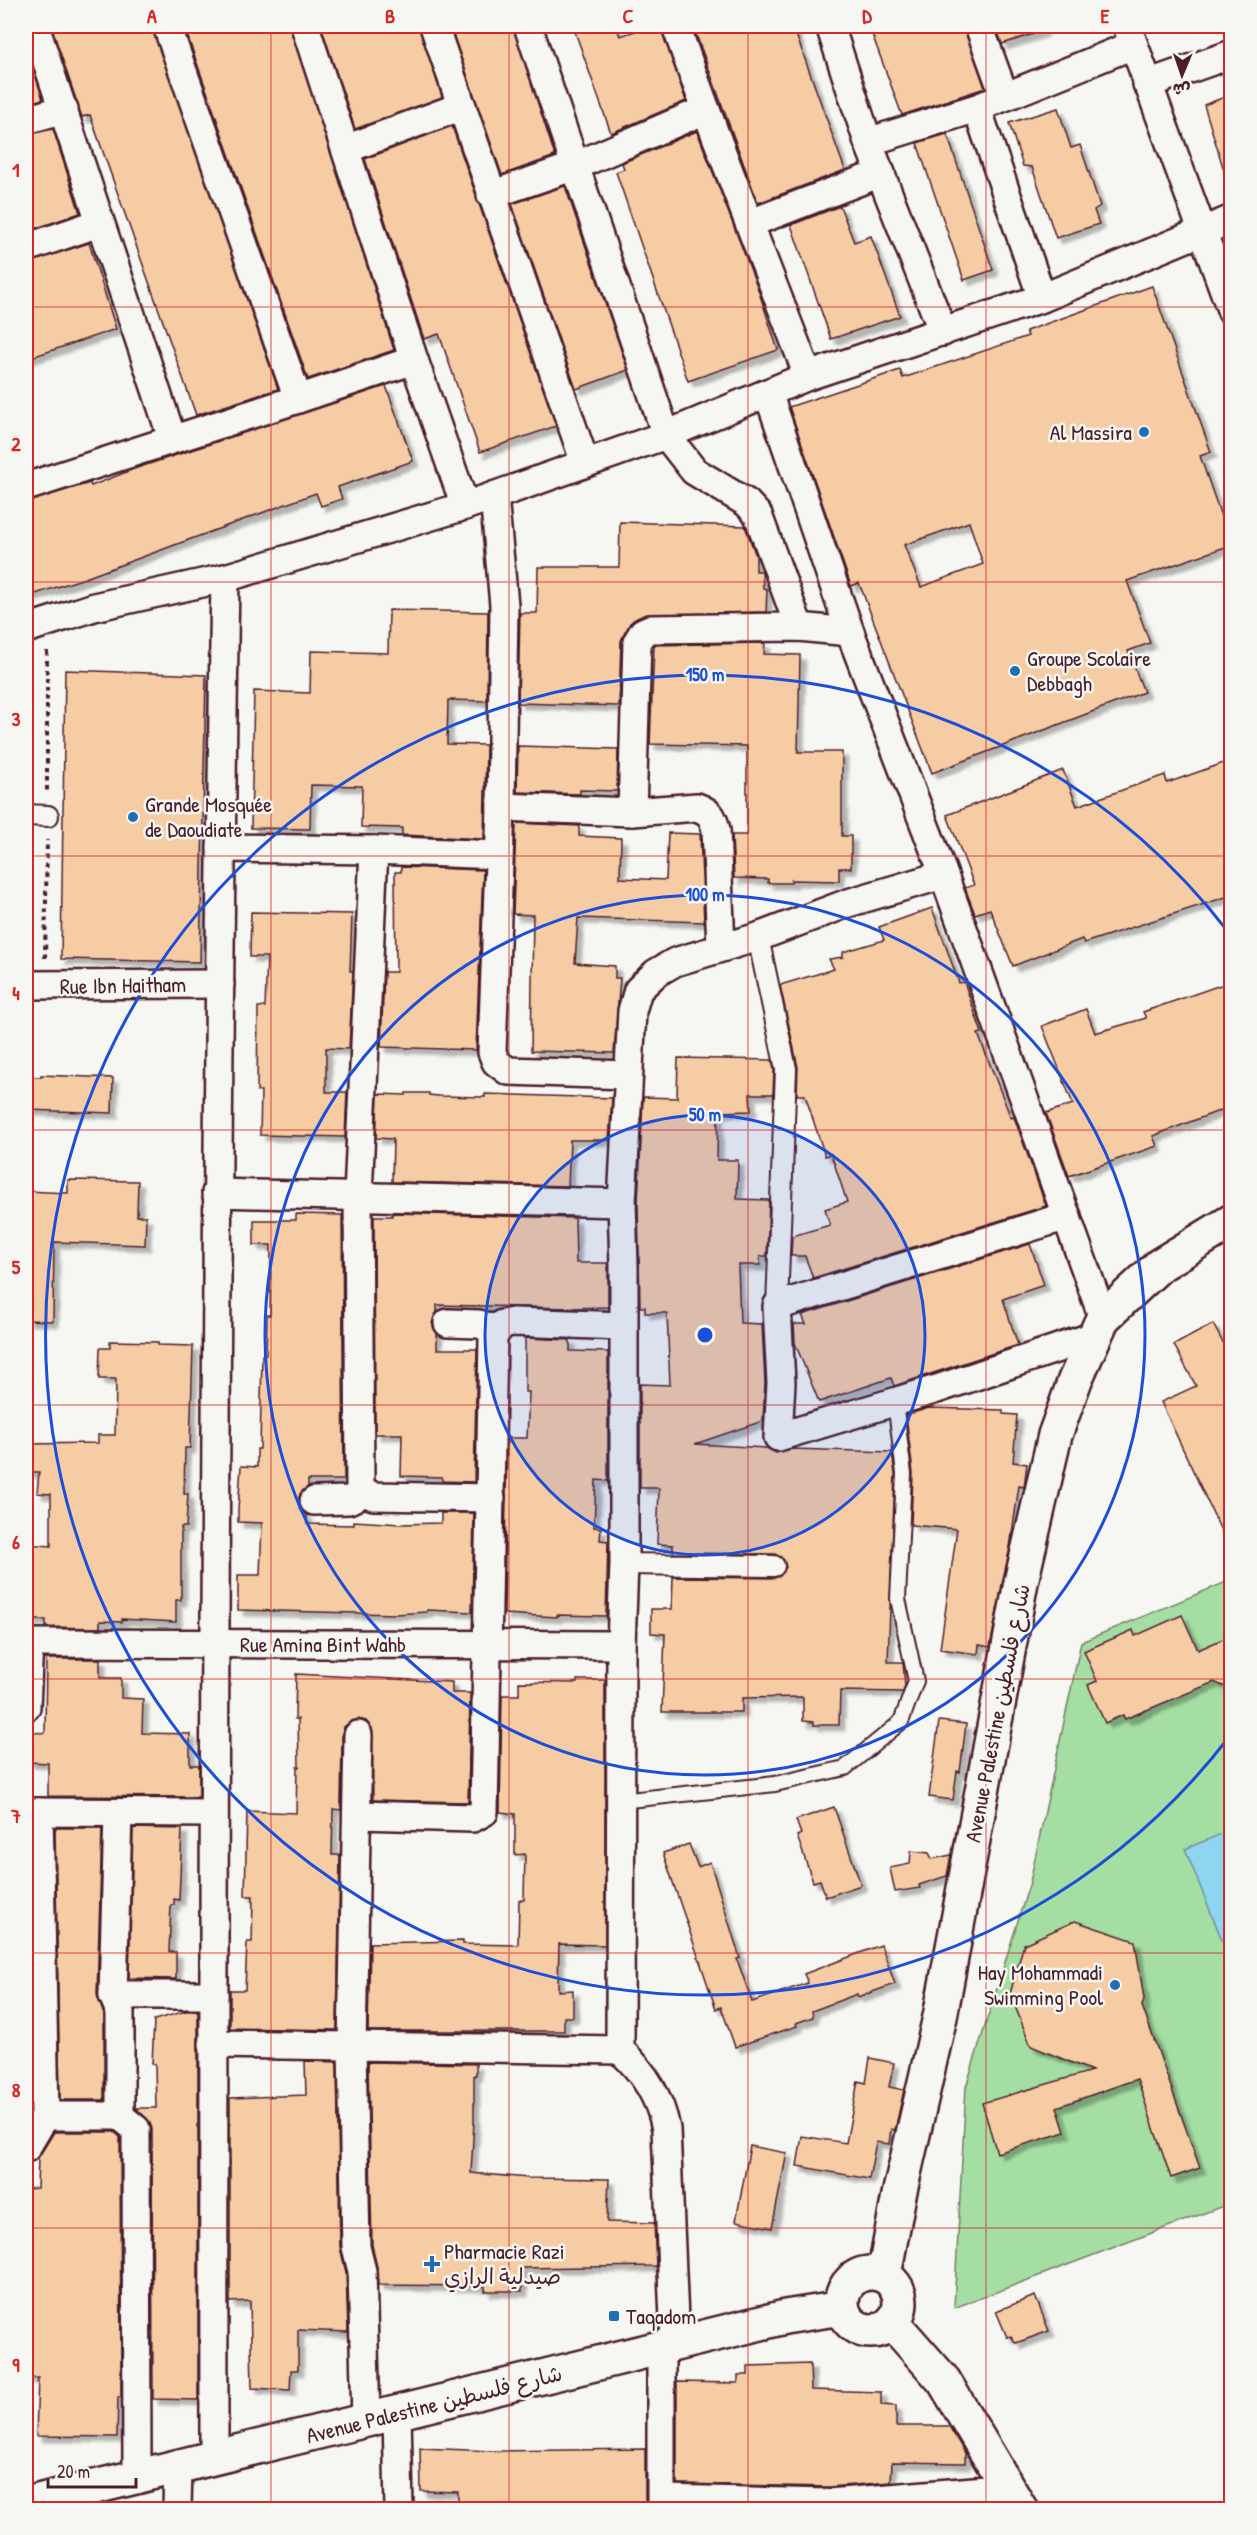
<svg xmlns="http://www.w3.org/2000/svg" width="1257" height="2535" viewBox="0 0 1257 2535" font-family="'Patrick Hand','Playpen Sans Arabic',sans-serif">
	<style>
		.green { fill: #a4dea3; stroke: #777e67; stroke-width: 1.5 }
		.water { fill: #8ed6ef; stroke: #738da1; stroke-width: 1.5 }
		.building { fill: #f6cca5; stroke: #4a1f2b; stroke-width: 1.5; fill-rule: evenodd; filter: url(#shadow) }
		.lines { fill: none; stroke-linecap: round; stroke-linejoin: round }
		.service-casing { stroke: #4a1f2b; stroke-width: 18 }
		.pedestrian-casing { stroke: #4a1f2b; stroke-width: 24 }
		.minor-casing { stroke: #4a1f2b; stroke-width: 32 }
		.tertiary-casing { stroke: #4a1f2b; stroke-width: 38 }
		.path { stroke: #4a1f2b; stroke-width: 4; stroke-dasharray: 4.5 4.5; stroke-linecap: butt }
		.service { stroke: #f6f6f2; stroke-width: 14 }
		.pedestrian { stroke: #f6f6f2; stroke-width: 20 }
		.minor { stroke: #f6f6f2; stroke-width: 27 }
		.tertiary { stroke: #f6f6f2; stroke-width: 33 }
		.grid { fill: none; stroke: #d62828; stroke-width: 1.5; stroke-opacity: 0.55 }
		.ring { fill: none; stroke: #1d4ed8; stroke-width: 3 }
		.poi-dot { fill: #1f6fb2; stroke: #f6f6f2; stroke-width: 2 }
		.labels { text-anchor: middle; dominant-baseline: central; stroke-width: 5; stroke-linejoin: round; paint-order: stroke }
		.poi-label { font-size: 22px; fill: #4a1f2b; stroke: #f6f6f2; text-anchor: start }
		.street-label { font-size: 22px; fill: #4a1f2b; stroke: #f6f6f2 }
		.centre { fill: #1d4ed8; stroke: #f6f6f2; stroke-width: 3 }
		.ring-label { font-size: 18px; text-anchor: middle; font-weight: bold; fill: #1d4ed8; stroke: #f6f6f2; stroke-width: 5; stroke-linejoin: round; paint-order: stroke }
		.neatline { fill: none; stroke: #d62828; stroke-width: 2 }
		.grid-label { font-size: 20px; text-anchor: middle; font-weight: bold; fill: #d62828 }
	</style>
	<defs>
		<filter id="shadow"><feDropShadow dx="5.5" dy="5.5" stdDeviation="1.5" flood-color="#0004"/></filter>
	</defs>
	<rect width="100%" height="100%" fill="#f6f6f2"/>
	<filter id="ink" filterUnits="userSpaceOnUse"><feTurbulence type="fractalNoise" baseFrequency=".0167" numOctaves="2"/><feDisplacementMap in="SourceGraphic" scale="12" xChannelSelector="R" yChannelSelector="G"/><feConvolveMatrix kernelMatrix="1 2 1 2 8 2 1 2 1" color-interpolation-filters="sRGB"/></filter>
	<g filter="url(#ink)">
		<path class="green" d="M1231,1580V2203L954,2308L966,2087L1030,1882L1081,1642Z"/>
		<path class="water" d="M1231,1830V1962L1185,1849Z"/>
		<g class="building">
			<path d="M51,26H152L278,389L196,415L90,115L82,117Z"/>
			<path d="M184,26H290L394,350L308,379Z"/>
			<path d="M321,26H419L442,97L355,129Z"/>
			<path d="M450,26H513L555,156L502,175Z"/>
			<path d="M573,26H616L620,36L650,26H661L686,101L611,133Z"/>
			<path d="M693,26H793L845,170L758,203Z"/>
			<path d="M869,26H964L985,88L902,115Z"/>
			<path d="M996,26H1042L1043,31L1002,44Z"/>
			<path d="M26,47L43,99L26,104Z"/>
			<path d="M1232,94V176L1226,177L1204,105Z"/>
			<path d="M1058,108L1071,148L1080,145L1100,206L1094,210L1099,224L1056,238L1032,167L1023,166L1009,123Z"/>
			<path d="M452,126L556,426L480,452L439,334L424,339L365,159Z"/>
			<path d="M53,129L80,213L26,232V135Z"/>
			<path d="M697,131L757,286L778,350L688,381L616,172L624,169L622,163Z"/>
			<path d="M947,134L993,270L964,280L917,143Z"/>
			<path d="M565,186L628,370L576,389L512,204Z"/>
			<path d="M840,206L854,242L871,236L900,316L831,339L791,225Z"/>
			<path d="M89,243L116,329L26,359V263Z"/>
			<path d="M1152,286L1211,452L1200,456L1231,545L1127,581L1150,643L1128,651L1144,692L932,773L859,583L851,586L789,407L900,370L903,378L1028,336L1026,331ZM969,522L983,564L921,587L904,545Z"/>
			<path d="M386,386L413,461L338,487L342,499L321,506L316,493L88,577L26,597V502L90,483L91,486L134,469Z"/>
			<path d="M620,522L745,526L756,556V571H762L763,588L767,589L766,612L644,615L630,623L621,641L619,706L518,703L520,613H537L538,567H619Z"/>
			<path d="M389,610L488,612L487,701L448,700L447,744L486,745L484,839L402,835V828L361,827L362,786L311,785L310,829L251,828L254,691L310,693L311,651L388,653Z"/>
			<path d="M765,643L764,654L800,655L798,752H842V836H851V868H839V881L791,880V883H768V879L734,878L732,835H747V746L650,744L654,645Z"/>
			<path d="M65,670L206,675L200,962L61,959Z"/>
			<path d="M518,746L618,749L617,791L580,790V794L517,792Z"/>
			<path d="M1232,760V895L1084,943L1082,939L1013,966L990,909L975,914L965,888L974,885L947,815L1063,770L1077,806L1165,775L1167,783Z"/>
			<path d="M516,823L579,826V836L621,838L620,878L666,880L668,833L700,834L704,922L578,918L575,963L615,966V978H620L614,1053L531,1051L533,915L513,914Z"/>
			<path d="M401,867L483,870L476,1050L381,1047L384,972H396L395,872H401Z"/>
			<path d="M932,908L959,983L964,982L982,1033L978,1034L1011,1118L1014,1117L1046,1206L813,1278L805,1256H791L792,1236L830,1225L825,1209L847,1202L831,1154L825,1156L805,1095H797L798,1067L780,985L834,969L829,959L843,957V952L884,940L879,927Z"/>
			<path d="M251,912L352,914L350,971H353L349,1049L326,1048V1092H347L345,1137L260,1135L261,1091H257L258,1007H265L267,957H250Z"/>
			<path d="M1232,981V1106L1153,1136L1157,1146L1069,1176L1046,1113L1073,1104L1042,1026L1086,1009L1095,1033L1146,1018L1143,1012Z"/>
			<path d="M678,1058L772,1060L774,1070L773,1094H750L751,1111L718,1112L717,1160H738L737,1199L769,1200L767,1256H760V1265H738L740,1323L762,1324L765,1383L763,1421L695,1444L767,1448L776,1453L792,1449L892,1452L895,1474L888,1662H903L905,1686L903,1692L840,1691L839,1725H814V1722L803,1721V1697L742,1698V1712H662L665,1634L651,1633V1609H672L673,1577L774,1578L780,1576L786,1567L784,1560L775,1554L673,1553V1545L657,1544L659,1488H640V1384L670,1385L667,1313H645V1307H640L638,1203L643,1099L644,1097L677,1098Z"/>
			<path d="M41,1075L113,1078L112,1113L26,1110V1077H41Z"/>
			<path d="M406,1093H429V1095L438,1096L485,1097V1094L612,1098L609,1140H570L568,1186L392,1182L393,1139L376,1138L378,1094L406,1095Z"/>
			<path d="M68,1180L138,1181L137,1216H146L145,1245L54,1242L53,1321L26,1320V1191L68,1193Z"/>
			<path d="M392,1213L575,1218L576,1263H608V1307L570,1308L437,1305V1313L432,1323L437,1333V1349H477L474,1482L442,1481V1477L401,1476L402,1434H375L374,1216H392Z"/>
			<path d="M296,1214L342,1215L344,1480H308V1487L300,1494L298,1502L300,1509L307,1515V1524L354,1525V1521L401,1524L441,1523V1513H474L472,1612L427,1610V1612L396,1614L238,1610V1575H260L262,1523L238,1522V1510L241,1466L257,1467V1449H260L262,1355H266L267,1315H270L271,1245H254V1220H296Z"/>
			<path d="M1030,1244L1044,1285L1003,1299L1018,1345L894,1386L891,1378L819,1402L795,1343L794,1324H806L802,1315Z"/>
			<path d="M1213,1324L1232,1360V1554L1161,1402L1196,1386L1174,1345Z"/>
			<path d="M525,1338L570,1340V1351L608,1352V1481L596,1480L594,1527L601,1528L600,1540L608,1541L606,1616L557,1615V1617L504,1614L507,1438H527L529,1392H525Z"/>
			<path d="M110,1341L158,1342V1345L193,1346L190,1448H185L184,1494H188L186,1527H181V1600H176V1622L122,1619V1622L100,1621V1628L46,1627V1620H26V1544L51,1546V1494L37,1493L39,1472H26V1444L98,1443V1435H115L116,1379H99L100,1348H110Z"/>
			<path d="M929,1408L1003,1410V1414L1017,1415L1013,1462L1027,1464L1024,1487L1019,1486L1010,1547L990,1647L979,1645L978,1654L940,1649L957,1529L911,1525L913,1473L906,1415Z"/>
			<path d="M1182,1615L1198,1650L1232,1635V1690L1214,1682L1125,1719L1123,1715L1105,1723L1088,1685L1097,1681L1084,1651L1133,1630L1135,1636Z"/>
			<path d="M46,1659H100V1678H121V1698L143,1699L142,1733L190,1734V1765H199V1797L48,1796V1763L27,1762L28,1732L45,1733Z"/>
			<path d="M296,1674L452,1682V1693H470L468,1802L373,1800L372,1728L366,1721L358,1719L350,1722L344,1727L342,1735L341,1810L333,1809L332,1855H340L337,2030L230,2028V1990H245L247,1942H252L253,1896H245L247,1811L296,1813L297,1767H299L298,1719H295Z"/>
			<path d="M577,1680H605V1945L559,1944L558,1991L573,1990V2017H564V2031H368L370,1943L463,1941V1944L518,1945L519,1900H524L525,1854L515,1855V1814L500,1812L502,1695H519V1682L577,1683Z"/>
			<path d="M939,1721L966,1724L960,1772L957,1771L953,1800L929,1797Z"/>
			<path d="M834,1807L861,1885L826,1897L820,1880L813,1882L797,1836L801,1834L796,1820Z"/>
			<path d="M55,1828H102L97,1995L104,2015V2100H60Z"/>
			<path d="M133,1828L182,1829L179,1900L174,1899V1905H171L169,1952H176V1979L129,1978Z"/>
			<path d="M689,1844L698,1867L710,1862L740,1958L737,1959L752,2002L808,1983L804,1974L881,1945L895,1984L858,1997L857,1994L812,2011L813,2017L796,2023L797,2026L735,2047L721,2007L716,2009L663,1853Z"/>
			<path d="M911,1851L929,1853L932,1859L951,1855L947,1876L919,1885L920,1888L895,1892L890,1868L910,1864Z"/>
			<path d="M1075,1921L1135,1941L1144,1999L1142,2006L1200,2168L1171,2178L1137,2079L1057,2107L1065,2132L997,2153L982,2103L1092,2071L1031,2046L1010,1994L1024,1944Z"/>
			<path d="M186,2011H198V2400L153,2399L152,2129L150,2122L136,2108H156L155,2064H152L154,2020Z"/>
			<path d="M870,2058L894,2063L889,2087L904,2090L895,2130L891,2129L889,2144L876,2142L869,2179L797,2166L802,2136L846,2143L858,2081L866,2083Z"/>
			<path d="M305,2061L337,2062L340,2247L346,2273L348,2332L298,2330V2370H291L290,2390L252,2388L250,2301L230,2302V2098L306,2095Z"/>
			<path d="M368,2062L476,2064V2075H474V2122L471,2173L528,2178L609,2179L607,2222L654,2223L656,2266L522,2268V2291H485V2286H477L378,2285L377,2267L372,2245Z"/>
			<path d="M54,2132H114L120,2137L121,2397H118L117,2437L36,2436L38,2378H26V2189L37,2188L38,2158Z"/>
			<path d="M750,2146L787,2153L772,2228L736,2221Z"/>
			<path d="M1035,2296L1049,2331L1016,2343L1011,2336L1007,2337L996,2311Z"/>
			<path d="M810,2364L811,2390L881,2392V2405L896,2406V2426H949L965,2453V2463L892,2462L891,2482L829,2487L677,2484V2382L738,2383V2375H748V2366Z"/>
			<path d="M420,2448L492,2451L645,2449V2510H458V2492L421,2491Z"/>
		</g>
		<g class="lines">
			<defs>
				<path id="service" d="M620,1801L775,1784L845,1768L901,1722L916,1681L898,1599L904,1474L895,1401"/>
				<g id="pedestrian">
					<path d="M26,815L48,816"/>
					<path d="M758,937L786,1069L777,1306"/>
					<path d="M624,1564L774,1566"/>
				</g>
				<g id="minor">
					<path d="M35,26L172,438"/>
					<path d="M167,26L298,399"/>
					<path d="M305,26L414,360L465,506"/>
					<path d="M434,26L585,463"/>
					<path d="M528,26L666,435L694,471L747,503L758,515L799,627"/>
					<path d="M676,26C716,143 764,259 808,376"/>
					<path d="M830,26L868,142L943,332"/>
					<path d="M979,26L1004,95"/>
					<path d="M1127,26L1232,312"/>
					<path d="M1147,84L1232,54"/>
					<path d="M977,108L1042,298"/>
					<path d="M26,120L64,109"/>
					<path d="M868,142L977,108L1133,45"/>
					<path d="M346,149L462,106"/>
					<path d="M491,195L575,166L705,110"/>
					<path d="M751,223L881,173"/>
					<path d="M26,248L99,223"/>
					<path d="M768,393L850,632L942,870L1103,1318"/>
					<path d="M26,487L298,399L414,360"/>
					<path d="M494,496L504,605L501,807L492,1052L496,1062L508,1071L628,1075"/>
					<path d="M26,629L94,607L225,578L465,506L666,435L808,376L1042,298L1232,219"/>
					<path d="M501,807L632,812L697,807C710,812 713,816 716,830L721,946"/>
					<path d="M632,812L637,642L643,632L650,629L799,627L850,632"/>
					<path d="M221,848L374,850L498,855"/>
					<path d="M374,850L358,1195L360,1486L365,1492L373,1496L491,1498"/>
					<path d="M26,985L220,984"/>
					<path d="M216,1193L622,1203"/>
					<path d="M1067,1216L777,1306L781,1383L778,1437L937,1389L1094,1336"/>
					<path d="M448,1323L479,1324L496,1330"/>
					<path d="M314,1501L349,1500L365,1492"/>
					<path d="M26,1643L621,1645"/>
					<path d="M26,1707L29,1643"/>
					<path d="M358,1735L352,2047L356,2247L362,2271L366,2420"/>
					<path d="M26,1812L213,1813"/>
					<path d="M118,1813L113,1995L120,2012V2116L136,2129L137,2475"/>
					<path d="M357,1815L473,1818L484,1812L493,1337L502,1324L513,1322L623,1326"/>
					<path d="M113,1995H214"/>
					<path d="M213,2044L620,2050"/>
					<path d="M45,2116H120"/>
					<path d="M26,2148L45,2116L39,1812"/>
					<path d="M675,2344L666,2129C660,2097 644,2072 620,2050L621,1645L624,1564V1267L622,1203L632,1011L638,990L656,973L675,962L758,937L848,903L943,875"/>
					<path d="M397,2412L399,2510"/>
					<path d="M214,2458C213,1831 215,1205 225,578"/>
					<path d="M662,2499L829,2503L1010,2488"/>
					<path d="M177,2510L178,2466"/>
					<path d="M661,2510V2348"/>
				</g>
				<g id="tertiary">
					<circle cx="871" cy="2302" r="29"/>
					<path d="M884,2275L899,2195L940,2017L1021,1582L1055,1435L1075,1380L1103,1318L1160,1265L1232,1221"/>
					<path d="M892,2322L944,2381L1021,2510"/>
					<path d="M26,2504L785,2317L842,2308"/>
				</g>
			</defs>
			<use href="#service" class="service-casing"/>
			<use href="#pedestrian" class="pedestrian-casing"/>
			<use href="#minor" class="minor-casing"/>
			<use href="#tertiary" class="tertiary-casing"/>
			<g class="path">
				<path d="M47,651V793"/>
				<path d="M45,958L47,840"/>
			</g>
			<use href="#service" class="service"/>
			<use href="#pedestrian" class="pedestrian"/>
			<use href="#minor" class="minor"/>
			<use href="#tertiary" class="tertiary"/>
		</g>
	</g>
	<path class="grid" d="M271,26V2510M509,26V2510M748,26V2510M986,26V2510M26,307H1232M26,582H1232M26,856H1232M26,1130H1232M26,1405H1232M26,1679H1232M26,1953H1232M26,2228H1232"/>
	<circle cx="705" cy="1335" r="220" fill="#1d4ed8" fill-opacity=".12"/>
	<g class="ring">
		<circle cx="705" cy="1335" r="220"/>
		<circle cx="705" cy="1335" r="440"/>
		<path d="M1229 1737A660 660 0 1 1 1229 933"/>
	</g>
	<g class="poi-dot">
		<circle cx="1144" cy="432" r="6"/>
		<circle cx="1015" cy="671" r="6"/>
		<circle cx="133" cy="817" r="6"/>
		<circle cx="1115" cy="1985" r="6"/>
		<path d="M429 2255h6v6h6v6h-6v6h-6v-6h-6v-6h6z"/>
		<rect x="608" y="2310" width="12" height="12" rx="3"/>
	</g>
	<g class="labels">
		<g class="poi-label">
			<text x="1132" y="432" text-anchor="end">Al Massira</text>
			<text x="1027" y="658">Groupe Scolaire<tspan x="1027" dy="25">Debbagh</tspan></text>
			<text x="145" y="804">Grande Mosquée<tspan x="145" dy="25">de Daoudiate</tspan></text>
			<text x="1103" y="1972" text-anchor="end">Hay Mohammadi<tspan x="1103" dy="25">Swimming Pool</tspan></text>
			<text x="444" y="2251">Pharmacie Razi<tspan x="444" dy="25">صيدلية الرازي</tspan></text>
			<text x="626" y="2316">Taqadom</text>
		</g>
		<g class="street-label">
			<text transform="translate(123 985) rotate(-1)">Rue Ibn Haitham</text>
			<text x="323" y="1644">Rue Amina Bint Wahb</text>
			<text transform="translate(997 1713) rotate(-79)">Avenue Palestine شارع فلسطين</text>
			<text transform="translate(434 2404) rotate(-14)">Avenue Palestine شارع فلسطين</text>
		</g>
	</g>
	<circle cx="705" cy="1335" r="9" class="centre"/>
	<g class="ring-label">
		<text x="705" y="681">150 m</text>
		<text x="705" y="901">100 m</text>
		<text x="705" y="1121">50 m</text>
	</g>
	<rect width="1257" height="2535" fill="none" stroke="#f6f6f2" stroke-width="66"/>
	<g transform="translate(1182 75) rotate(182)" stroke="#f6f6f2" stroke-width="4.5" paint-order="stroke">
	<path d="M0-4.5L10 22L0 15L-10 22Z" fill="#4a1f2b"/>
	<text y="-9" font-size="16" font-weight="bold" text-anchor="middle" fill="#4a1f2b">ش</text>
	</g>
	<path d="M48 2478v9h88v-9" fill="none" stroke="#4a1f2b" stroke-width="3"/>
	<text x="57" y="2478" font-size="18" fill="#4a1f2b" stroke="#f6f6f2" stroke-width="4.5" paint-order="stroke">20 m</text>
	<rect x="33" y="33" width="1191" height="2469" class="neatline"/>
	<g class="grid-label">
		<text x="152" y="23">A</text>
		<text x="390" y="23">B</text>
		<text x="628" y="23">C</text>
		<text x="867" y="23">D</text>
		<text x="1105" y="23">E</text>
		<text x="16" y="177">1</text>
		<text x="16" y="451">2</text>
		<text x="16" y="726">3</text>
		<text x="16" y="1000">4</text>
		<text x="16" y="1274">5</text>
		<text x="16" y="1549">6</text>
		<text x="16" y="1823">7</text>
		<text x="16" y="2097">8</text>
		<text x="16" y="2372">9</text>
	</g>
</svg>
